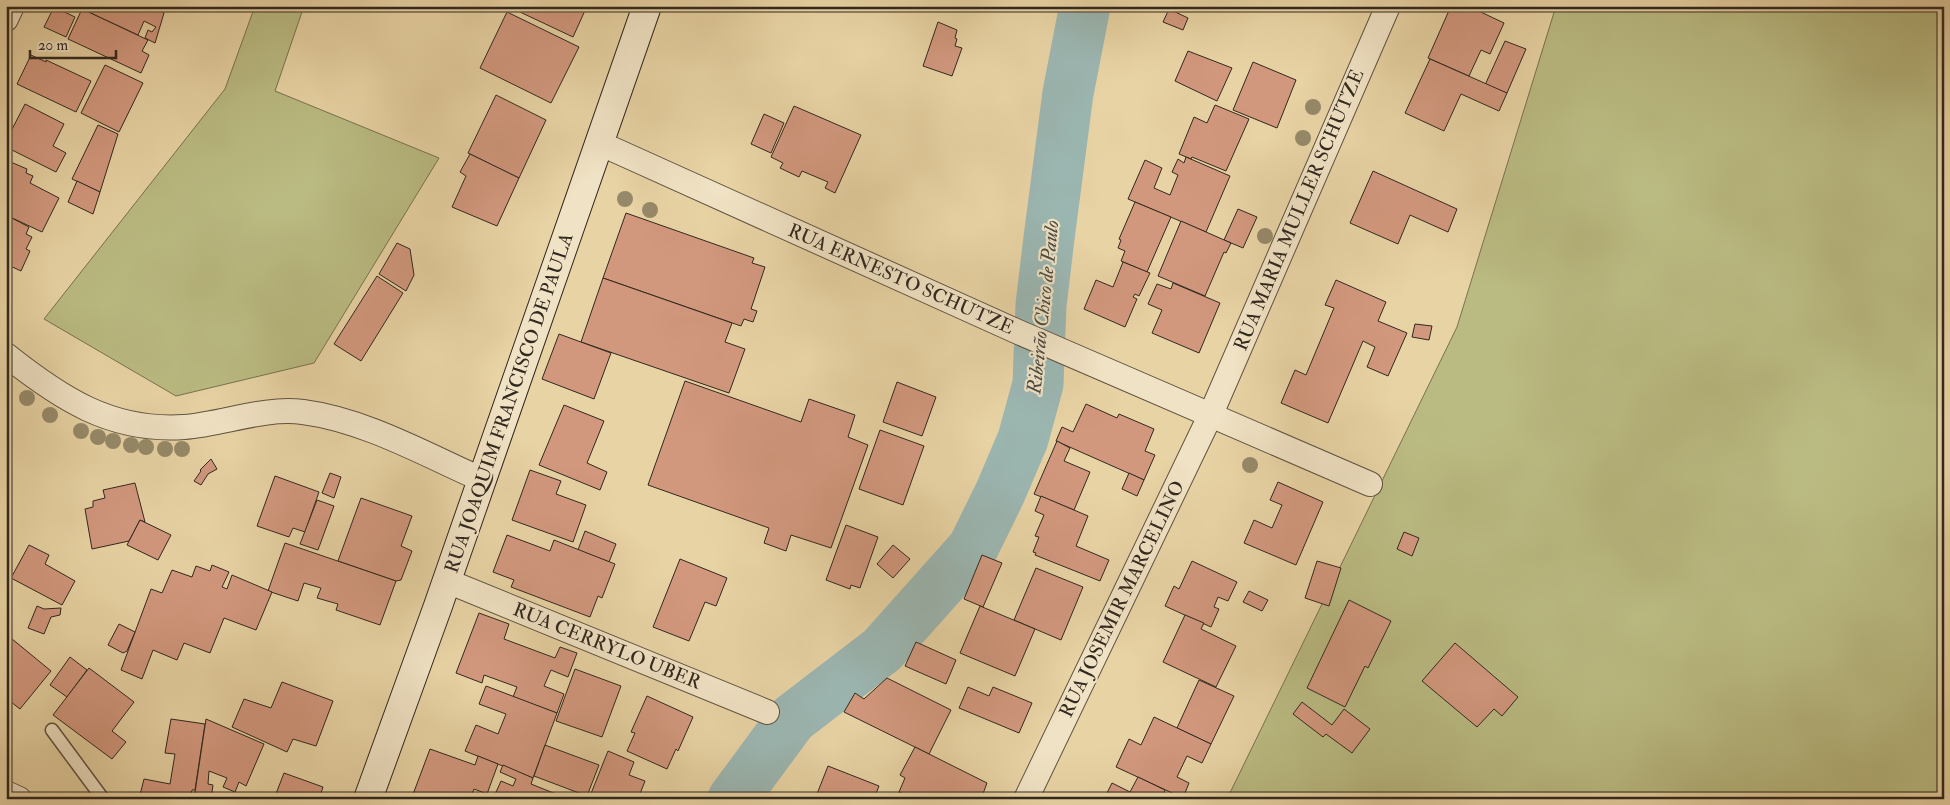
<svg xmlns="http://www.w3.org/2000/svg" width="1950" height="805" viewBox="0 0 1950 805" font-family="'IM FELL Double Pica',serif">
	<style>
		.green { fill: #babb82; stroke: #767250 }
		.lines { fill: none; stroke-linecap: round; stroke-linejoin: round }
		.river { stroke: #9bb6b1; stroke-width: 51 }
		.building { fill: #d2987e; stroke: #31281f }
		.lane-casing { stroke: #5f5340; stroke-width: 15 }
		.street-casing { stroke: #5f5340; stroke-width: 26 }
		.secondary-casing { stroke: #31281f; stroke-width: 30 }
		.lane { stroke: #f0e2c4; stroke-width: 12 }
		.street { stroke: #f0e2c4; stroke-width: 24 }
		.secondary { stroke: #f0e2c4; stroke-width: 28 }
		.tree { fill: #968969 }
		.labels { text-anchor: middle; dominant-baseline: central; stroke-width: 4.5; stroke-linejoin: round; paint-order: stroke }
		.street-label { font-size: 19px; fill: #31281f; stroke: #f0e2c4 }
		.water-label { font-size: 20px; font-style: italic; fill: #4c4c44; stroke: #f0e2c4 }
	</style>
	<rect width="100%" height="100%" fill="#e8d3a4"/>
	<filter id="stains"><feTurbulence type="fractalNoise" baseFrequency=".004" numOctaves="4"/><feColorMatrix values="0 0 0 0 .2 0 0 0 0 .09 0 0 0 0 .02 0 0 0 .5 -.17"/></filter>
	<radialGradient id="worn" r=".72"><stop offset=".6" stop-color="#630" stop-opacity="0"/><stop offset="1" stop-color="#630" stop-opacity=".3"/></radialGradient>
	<g class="green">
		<path d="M255,6H304L275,91L439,158L314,363L176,396L44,319L225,89Z"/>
		<path d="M1556,6H1944V799H1227L1457,327Z"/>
	</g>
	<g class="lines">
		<path class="river" d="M733,799L792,719L882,650L973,548L1000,493L1023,439L1038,384L1041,305L1049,238L1068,93L1085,6"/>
	</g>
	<g class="building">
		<path d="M84,6H149L164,13L155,43L145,38L148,30L152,32L156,27L144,21L138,35L82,9Z"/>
		<path d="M523,6H587L573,37L520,12Z"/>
		<path d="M1451,6H1468L1504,23L1490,54L1481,50L1469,76L1428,58Z"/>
		<path d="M54,7L75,17L66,37L44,27Z"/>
		<path d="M82,9L148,40L142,51L149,55L141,73L68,39Z"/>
		<path d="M1169,9L1188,18L1183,30L1163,22Z"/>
		<path d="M507,12L579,47L551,103L480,68Z"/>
		<path d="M938,22L957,30L955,38L957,39L955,46L962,48L952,76L923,66Z"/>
		<path d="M1505,41L1526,49L1507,93L1485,85Z"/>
		<path d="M1188,51L1232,68L1217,101L1175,81Z"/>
		<path d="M31,55L46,62V60L91,81L76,112L17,84Z"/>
		<path d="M1430,59L1507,93L1499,111L1461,94L1444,131L1405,113Z"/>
		<path d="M1253,62L1296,80L1277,128L1233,110Z"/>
		<path d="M105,65L143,83L119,132L81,113Z"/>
		<path d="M496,95L546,120L519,178L468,153Z"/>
		<path d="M25,104L64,124L53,146L66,153L56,172L6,147V141Z"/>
		<path d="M1215,105L1249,119L1226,171L1192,157L1191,159L1179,154L1194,117L1207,123Z"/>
		<path d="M794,106L861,135L835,193L825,188L828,182L802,171L799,177L780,168L783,163L771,157Z"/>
		<path d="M764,114L784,123L771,153L751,144Z"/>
		<path d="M98,125L118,134L100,192L72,179Z"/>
		<path d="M470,154L519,178L497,226L452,207L466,176L460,172Z"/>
		<path d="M1186,157L1230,176L1206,232L1128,199L1145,160L1162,168L1154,188L1170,195L1178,175L1172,172L1178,159L1184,163Z"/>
		<path d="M6,160L27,169L26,173L33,176L30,183L59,198L42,232L8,216L12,209L6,206Z"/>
		<path d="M1373,171L1457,209L1448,232L1410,215L1398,244L1350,223Z"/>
		<path d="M77,181L100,192L93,214L68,202Z"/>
		<path d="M1135,202L1171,217L1147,272L1121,261L1125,251L1118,248L1121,240L1119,239Z"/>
		<path d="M1238,209L1257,217L1243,248L1224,240Z"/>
		<path d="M626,213L754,258L752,263L765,267L751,309L757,311L753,322L744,319L741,326L603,278Z"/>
		<path d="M6,215L29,227L26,234L32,237L26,249L30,251L21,271L8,265L6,270Z"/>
		<path d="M1181,221L1231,243L1226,253L1224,252L1205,296L1158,276Z"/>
		<path d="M397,243L410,249L414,275L406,291L379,274Z"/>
		<path d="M1123,262L1150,273L1139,296L1135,294L1133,297L1137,299L1125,327L1084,309L1096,280L1113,287Z"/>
		<path d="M377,276L403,293L361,361L334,344Z"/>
		<path d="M603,278L732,323L725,342L745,349L729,393L581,342Z"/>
		<path d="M1336,280L1386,302L1378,321L1407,333L1388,376L1367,367L1375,347L1363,341L1328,423L1281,403L1295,370L1306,375L1334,308L1325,305Z"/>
		<path d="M1173,283L1220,303L1199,353L1152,333L1162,310L1148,304L1157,284L1171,289Z"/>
		<path d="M1415,324L1432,326L1429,340L1412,337Z"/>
		<path d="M559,334L611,353L594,399L542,379Z"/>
		<path d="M685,381L801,422L809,399L855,415L848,437L868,445L831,548L791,535L786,551L764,543L769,528L648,485Z"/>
		<path d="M897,382L936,397L922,436L883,422Z"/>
		<path d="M1086,404L1117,418L1119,414L1154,429L1145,451L1155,455L1144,480L1056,441L1062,427L1073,432Z"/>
		<path d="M564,405L604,421L587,463L607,472L600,490L539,465Z"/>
		<path d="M880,430L924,446L903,505L859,489Z"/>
		<path d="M1057,441L1070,448L1064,461L1090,472L1074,510L1034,494Z"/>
		<path d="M211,459L217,469L208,474L201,485L194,481L201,471L200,470Z"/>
		<path d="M530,470L561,481L556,494L586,505L573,542L512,520Z"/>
		<path d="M330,473L341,477L334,498L322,493Z"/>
		<path d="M1129,473L1144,480L1137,496L1122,489Z"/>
		<path d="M275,476L319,492L305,532L293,528L289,537L257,526Z"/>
		<path d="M1278,482L1323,502L1296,565L1244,543L1254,520L1272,528L1282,505L1270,500Z"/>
		<path d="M135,483L145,522L140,520L129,541L92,549L85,509L93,507V501L105,498L103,490Z"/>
		<path d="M1041,496L1088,516L1076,546L1109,560L1100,581L1035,555L1036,553L1033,552L1039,537L1035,536L1044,515L1035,511Z"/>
		<path d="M361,498L412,516L401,546L412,551L401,580L396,581L338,561Z"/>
		<path d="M317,500L334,506L318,550L300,544Z"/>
		<path d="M140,520L171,535L158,560L127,545Z"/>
		<path d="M846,525L878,537L860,588L851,585L850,589L826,580Z"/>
		<path d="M585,531L616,544L609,562L578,550Z"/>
		<path d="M1404,532L1419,538L1412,556L1397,549Z"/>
		<path d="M507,535L550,551L554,540L615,564L602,598L598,596L590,617L511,587L514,580L493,572Z"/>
		<path d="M285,543L396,581L380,625L336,610L338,604L317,598L321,588L304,583L298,601L268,591Z"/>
		<path d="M29,545L49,555L45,564L75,581L62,605L11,578Z"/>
		<path d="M893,545L910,559L893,578L877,564Z"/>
		<path d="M982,555L1002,563L983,607L964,599Z"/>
		<path d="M680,559L727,578L716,606L705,602L689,641L653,627Z"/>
		<path d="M1192,561L1237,582L1228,601L1218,597L1214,607L1219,609L1211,627L1165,606L1174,586L1179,589Z"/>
		<path d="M1317,561L1341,568L1329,606L1305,598Z"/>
		<path d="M212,565L229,572L222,587L227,589L232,575L272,592L256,630L224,618L210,653L184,643L177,660L153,650L142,679L121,670L151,589L162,593L172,570L192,577L196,566L210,571Z"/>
		<path d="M1036,568L1083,587L1061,640L1014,620Z"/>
		<path d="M1249,591L1268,600L1262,611L1243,602Z"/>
		<path d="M1349,600L1391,621L1368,668L1365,666L1345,707L1307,688Z"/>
		<path d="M37,606L44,609L61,608L60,615L51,617L44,634L28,628Z"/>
		<path d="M980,606L1035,629L1015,676L960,653Z"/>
		<path d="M479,613L509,624L504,639L555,658L560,647L577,653L568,677L551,670L544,686L564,694L557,713L513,697L517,687L484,675L482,683L456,673Z"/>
		<path d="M1185,615L1204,623L1201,629L1236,646L1216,687L1163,662Z"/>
		<path d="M119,624L135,632L127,651L123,653L108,645Z"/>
		<path d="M6,634L51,671L20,709L6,698Z"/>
		<path d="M916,642L956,660L946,684L905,666Z"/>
		<path d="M1455,643L1518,697L1502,716L1494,709L1477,727L1422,681Z"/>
		<path d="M70,657L87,670L67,697L50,685Z"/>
		<path d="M89,668L134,702L112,731L126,742L112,759L53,715Z"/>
		<path d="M575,669L621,686L602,737L556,721Z"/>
		<path d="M887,678L951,710L929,754L844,712L855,693L864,699Z"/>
		<path d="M1199,680L1234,696L1211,744L1177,728Z"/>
		<path d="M282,682L333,701L316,746L293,739L287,752L232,727L244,699L271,708Z"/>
		<path d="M486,686L557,713L533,778L465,751L476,725L498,734L506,714L479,704Z"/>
		<path d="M968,687L989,696L993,687L1032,703L1019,733L959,708Z"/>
		<path d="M647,696L693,717L678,751L676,749L667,769L627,751L635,733L631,732Z"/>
		<path d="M1302,702L1332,725L1344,709L1370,729L1352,753L1326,734L1323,737L1293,714Z"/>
		<path d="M1154,717L1211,744L1202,763L1187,756L1177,777L1189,783L1183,798L1116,767L1129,739L1141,745Z"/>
		<path d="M171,719L205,724L195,790H192L190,799H139L144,779L170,784L175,754L165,753Z"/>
		<path d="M206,719L264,744L246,786L239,782L235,792L223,787L227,778L209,771L208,784L213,785L211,799H194Z"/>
		<path d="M545,745L599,765L587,796L534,776Z"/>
		<path d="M915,747L987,783L981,799H912L899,792L905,778L900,775Z"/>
		<path d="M430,749L475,765L478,756L498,764L487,794L474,789L470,799H447L440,796V799H418L412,797Z"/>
		<path d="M608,751L634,762L629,775L645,781L638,799H586L587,795L590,796Z"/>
		<path d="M503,765L533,778L531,784L556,794L554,799H493L501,781L513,786L516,779L500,772Z"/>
		<path d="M828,766L879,786L874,799H815Z"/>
		<path d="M284,773L323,787L319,799H274Z"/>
		<path d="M1138,777L1165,790L1161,799H1104L1112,783L1130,792Z"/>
		<path d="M899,792L912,799H896Z"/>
		<path d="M237,793L252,797L251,799H235Z"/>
	</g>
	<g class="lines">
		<defs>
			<path id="lane" d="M52,730L103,799"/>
			<g id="street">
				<path d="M6,19L12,6"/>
				<path d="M599,143L1016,331L1370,484"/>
				<path d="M6,355C60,398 111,432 184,427C224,424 263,407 303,412C365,420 426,455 483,480"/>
				<path d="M447,581L767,712"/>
				<path d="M6,793L19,799"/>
				<path d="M1026,799L1211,414L1388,6"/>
			</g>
			<path id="secondary" d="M368,799L438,606L647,6"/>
		</defs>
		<use href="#lane" class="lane-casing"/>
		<use href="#street" class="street-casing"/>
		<use href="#secondary" class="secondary-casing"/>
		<use href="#lane" class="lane"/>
		<use href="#street" class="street"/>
		<use href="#secondary" class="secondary"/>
	</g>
	<g class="tree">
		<circle cx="1313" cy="107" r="8"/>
		<circle cx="1303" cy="138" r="8"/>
		<circle cx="625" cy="199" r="8"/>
		<circle cx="650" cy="210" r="8"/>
		<circle cx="1265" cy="236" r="8"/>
		<circle cx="27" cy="398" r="8"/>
		<circle cx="50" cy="415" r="8"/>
		<circle cx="81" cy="431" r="8"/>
		<circle cx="98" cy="437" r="8"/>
		<circle cx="113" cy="441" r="8"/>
		<circle cx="131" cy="445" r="8"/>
		<circle cx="146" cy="447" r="8"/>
		<circle cx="165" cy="449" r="8"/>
		<circle cx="182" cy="449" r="8"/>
		<circle cx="1250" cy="465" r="8"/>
	</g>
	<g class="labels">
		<g class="street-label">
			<text transform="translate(1299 210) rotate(-67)">RUA MARIA MULLER SCHUTZE</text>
			<text transform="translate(901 279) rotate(24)">RUA ERNESTO SCHUTZE</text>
			<text transform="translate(509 403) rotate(-71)">RUA JOAQUIM FRANCISCO DE PAULA</text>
			<text transform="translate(1122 599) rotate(-64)">RUA JOSEMIR MARCELINO</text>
			<text transform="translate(607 646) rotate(22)">RUA CERRYLO UBER</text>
		</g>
		<g class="water-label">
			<text transform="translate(1043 307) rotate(-84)">Ribeirão Chico de Paulo</text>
		</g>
	</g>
	<rect width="1950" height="805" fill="none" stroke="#e8d3a4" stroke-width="25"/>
	<rect x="8" y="8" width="1935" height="790" fill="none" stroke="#31281f" stroke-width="2.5"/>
	<rect x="12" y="12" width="1925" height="780" fill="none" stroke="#31281f"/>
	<path d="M30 50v8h86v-8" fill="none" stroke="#31281f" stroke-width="2.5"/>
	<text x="38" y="50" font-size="15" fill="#31281f" stroke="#f0e2c4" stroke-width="4" paint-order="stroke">20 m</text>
	<rect width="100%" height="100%" filter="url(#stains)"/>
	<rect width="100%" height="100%" fill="url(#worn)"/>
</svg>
